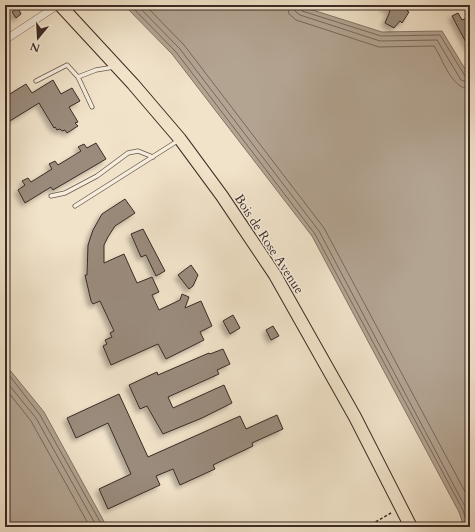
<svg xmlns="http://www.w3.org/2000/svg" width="475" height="532" viewBox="0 0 475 532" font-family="Cardo,serif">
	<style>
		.water { fill: #b3a492; stroke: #837466 }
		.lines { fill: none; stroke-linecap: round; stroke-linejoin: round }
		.shore { stroke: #77685c; stroke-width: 1 }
		.building { fill: #9a8b7b; stroke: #3b2b25; filter: url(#shadow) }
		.lane-casing { stroke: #68594e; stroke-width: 5 }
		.street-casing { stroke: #68594e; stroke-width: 8 }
		.primary-casing { stroke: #3b2b25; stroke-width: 14 }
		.path { stroke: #3b2b25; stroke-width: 1.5; stroke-dasharray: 3 2; stroke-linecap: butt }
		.lane { stroke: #f6eddd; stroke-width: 3.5 }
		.street { stroke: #f6eddd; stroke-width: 7 }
		.primary { stroke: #f1e3ca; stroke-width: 12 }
		.labels { text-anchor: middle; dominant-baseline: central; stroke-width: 3; stroke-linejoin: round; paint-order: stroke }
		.street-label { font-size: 13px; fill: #3b2b25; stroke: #f6eddd }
	</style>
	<defs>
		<filter id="shadow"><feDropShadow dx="-3.5" dy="3.5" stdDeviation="2" flood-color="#0004"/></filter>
	</defs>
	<rect width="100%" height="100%" fill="#f1e3ca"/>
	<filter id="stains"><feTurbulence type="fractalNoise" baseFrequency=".005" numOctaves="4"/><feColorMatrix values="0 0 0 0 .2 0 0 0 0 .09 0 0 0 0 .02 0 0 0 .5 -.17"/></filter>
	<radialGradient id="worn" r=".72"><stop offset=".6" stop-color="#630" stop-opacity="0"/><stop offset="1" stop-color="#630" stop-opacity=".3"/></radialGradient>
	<g class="water">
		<path d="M124,5H297L382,32L442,31L470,77V527H464L459,512L312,236L172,54Z"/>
		<path d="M9,369L44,412L107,527H5V371Z"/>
	</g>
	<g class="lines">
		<g class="shore">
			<path d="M130,5L176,52L315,234L463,510L468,527"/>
			<path d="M137,5L180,49L319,231L470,516"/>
			<path d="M145,5L184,45L324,228L470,501"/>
			<path d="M287,5L289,14L296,20L379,47L434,46C443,59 451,89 470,89"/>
			<path d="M293,5L295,11L300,15L380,41L437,40L461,80L470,83"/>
			<path d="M298,5L302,11L381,36L440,35L465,76L470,78"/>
			<path d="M5,374L9,375L40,415L103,527"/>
			<path d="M5,380L36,418L97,527"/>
			<path d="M5,388L31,421L90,527"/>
		</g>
	</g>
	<g class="building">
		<path d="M381,5H405L409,7L407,11L409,12L402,23L400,21L394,28L385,23L390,11Z"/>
		<path d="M18,8L21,14L16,18L12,12Z"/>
		<path d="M458,13L462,20L470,17V50L452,16Z"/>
		<path d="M53,80L61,94L72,88L80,101L69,107L78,122L75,123L78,126L67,133L65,130L62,131L60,129L57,130L55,127L54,128L39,103L5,124V97L26,84L32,93Z"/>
		<path d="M96,143L106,159L53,190L51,187L25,203L18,190L25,185L22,181L28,178L31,182L52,169L49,164L55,161L58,165L81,151L78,147L84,144L87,148Z"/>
		<path d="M125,199L135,213L115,226L108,237L104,245V263L124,254L137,283L152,277L159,292L152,295L159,310L180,300L182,294L189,297L185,308L201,301L212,326L200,332L204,340L166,359L158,344L111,365L103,346L107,344L105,340L112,337L110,333L114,331L100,301L93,304L91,301L85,275H87L88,245L93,230L102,214Z"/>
		<path d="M143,229L165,271L156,276L146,255L141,257L131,234Z"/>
		<path d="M191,265L198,275L193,286L189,289L178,275Z"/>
		<path d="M233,315L240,328L230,334L223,321Z"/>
		<path d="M273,326L279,336L271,340L266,330Z"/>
		<path d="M223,349L230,364L217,370L219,374L168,397L173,408L224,385L232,403L202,418L163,434L147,406L140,409L129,385L157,372L158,375L209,353L210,354Z"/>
		<path d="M119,394L148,457L240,416L246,429L277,415L283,429L252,443L253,446L213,465L215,469L180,485L173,469L156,476L160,485L108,509L99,489L131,474L108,423L76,438L67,418Z"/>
	</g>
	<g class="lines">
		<defs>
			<g id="lane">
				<path d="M36,81L67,65L78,77"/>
				<path d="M92,107L78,77L96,70L114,67"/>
				<path d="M51,196L65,193L97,176L128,153L138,151L153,157"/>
				<path d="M75,206L179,140"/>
			</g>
			<path id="street" d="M5,40L58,5"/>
			<path id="primary" d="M60,5L133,84L180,139L222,196L275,275L355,417L411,527"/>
		</defs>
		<use href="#lane" class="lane-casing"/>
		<use href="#street" class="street-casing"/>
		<use href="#primary" class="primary-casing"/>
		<path class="path" d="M367,527L391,513"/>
		<use href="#lane" class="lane"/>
		<use href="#street" class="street"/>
		<use href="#primary" class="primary"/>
	</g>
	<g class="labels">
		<g class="street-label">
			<text transform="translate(269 244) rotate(57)">Bois de Rose Avenue</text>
		</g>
	</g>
	<rect width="475" height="532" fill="none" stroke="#f1e3ca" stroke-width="20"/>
	<rect x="6" y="6" width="463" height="520" fill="none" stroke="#3b2b25" stroke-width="2"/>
	<rect x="10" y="10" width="455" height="512" fill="none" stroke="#3b2b25"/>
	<g transform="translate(38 38) rotate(198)" stroke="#f6eddd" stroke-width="3" paint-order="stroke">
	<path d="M0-3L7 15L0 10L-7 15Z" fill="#3b2b25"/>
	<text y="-6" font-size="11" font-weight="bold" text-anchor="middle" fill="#3b2b25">N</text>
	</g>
	<rect width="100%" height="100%" filter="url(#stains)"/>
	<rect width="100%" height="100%" fill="url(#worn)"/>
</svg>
